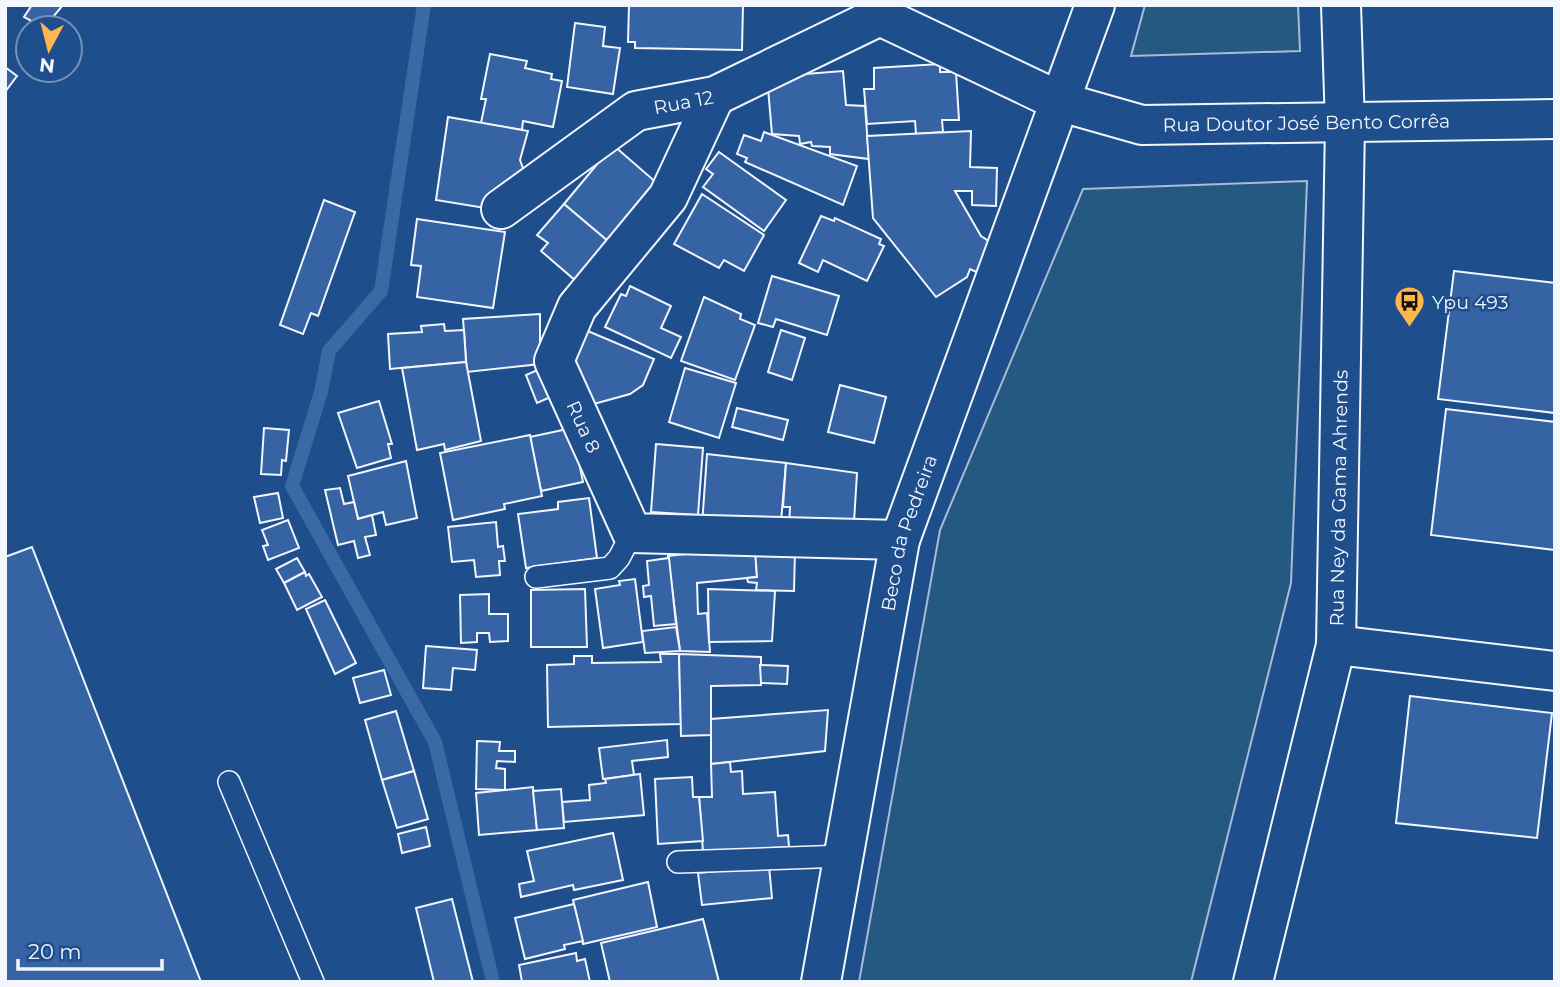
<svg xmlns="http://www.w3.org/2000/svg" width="1560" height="987" viewBox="0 0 1560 987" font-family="Montserrat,sans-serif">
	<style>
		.green { fill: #245a82; stroke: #a8bbd7; stroke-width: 2 }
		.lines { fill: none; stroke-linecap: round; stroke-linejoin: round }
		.stream { stroke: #3b69a3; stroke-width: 14 }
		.building { fill: #3563a3; stroke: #f2f6ff; stroke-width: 2 }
		.lane-casing { stroke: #f2f6ff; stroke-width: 24 }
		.street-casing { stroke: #f2f6ff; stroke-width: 42 }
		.lane { stroke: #1f4e8c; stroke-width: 21 }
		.street { stroke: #1f4e8c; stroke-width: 38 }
		.labels { text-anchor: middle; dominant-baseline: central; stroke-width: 5; stroke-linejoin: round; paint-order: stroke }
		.street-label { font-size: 19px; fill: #f2f6ff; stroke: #1f4e8c }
		.poi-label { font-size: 19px; fill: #f2f6ff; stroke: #1f4e8c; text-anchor: start }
	</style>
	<rect width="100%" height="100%" fill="#1f4e8c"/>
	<g class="green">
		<path d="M1145,5H1298L1300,51L1131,56Z"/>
		<path d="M1307,181L1291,583L1191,982H859L940,530L1083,189Z"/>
	</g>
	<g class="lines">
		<path class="stream" d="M424,5L381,291L329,351L321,392L292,486L435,742L493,982"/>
	</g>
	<g class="building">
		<path d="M32,5H63L44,28L24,17Z"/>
		<path d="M629,5H743L742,50L635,48V42H628Z"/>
		<path d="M575,23L605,27L603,46L620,48L613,94L567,87Z"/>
		<path d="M490,54L527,61L525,68L552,74L551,79L562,81L553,127L523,121L522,130L481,123L486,99H481Z"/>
		<path d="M940,64V72H956L959,120H942L943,132L916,134L915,121L867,124L864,89H874V68Z"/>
		<path d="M5,67L17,76L5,92Z"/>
		<path d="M843,71L846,105L865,106L869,159L830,154V147L812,146L811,142L800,144L799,136L772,134L767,77Z"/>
		<path d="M448,117L528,131L520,160L527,179L485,208L436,200Z"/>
		<path d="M971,131L970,167L997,168L996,206L972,205V191H955L981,236L990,242L981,274L970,269L967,277L936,297L873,218L867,136Z"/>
		<path d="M764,132L857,166L843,205L745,162L747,158L737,154L744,135L761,141Z"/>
		<path d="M613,145L658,184L609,242L564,204Z"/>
		<path d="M719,152L786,200L764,231L703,187L713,174L706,169Z"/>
		<path d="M702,194L764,235L744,271L724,260L719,268L674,244Z"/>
		<path d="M324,200L355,212L318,316L311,313L303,334L280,325Z"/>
		<path d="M564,204L609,242L576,281L541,251L548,243L537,235Z"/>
		<path d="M821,216L834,221L835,218L881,239L879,244L884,246L867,281L823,260L818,272L799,263Z"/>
		<path d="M417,219L505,232L493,308L417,297L421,266L411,265Z"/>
		<path d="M1454,271L1555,283V413L1438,399Z"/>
		<path d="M772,276L839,296L827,335L776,319L773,327L758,323Z"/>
		<path d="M630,286L671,306L661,328L681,337L671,358L605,327L621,294L626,296Z"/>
		<path d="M704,297L741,314L740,319L755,325L735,380L681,361Z"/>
		<path d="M540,314V364L467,372L463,319Z"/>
		<path d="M444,324L445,331L464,330L466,362L390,369L388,334L422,332L421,326Z"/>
		<path d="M583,329L654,359L643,385L630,394L590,405L569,360Z"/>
		<path d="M781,330L805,338L792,380L768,372Z"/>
		<path d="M466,362L481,441L445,450L444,444L417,450L402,368Z"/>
		<path d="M542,368L553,396L537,403L526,375Z"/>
		<path d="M685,368L736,383L719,438L669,422Z"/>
		<path d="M840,385L886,397L874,443L828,432Z"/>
		<path d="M379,401L392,444H388L391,458L357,468L338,413Z"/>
		<path d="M737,408L788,420L783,440L732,427Z"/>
		<path d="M1446,409L1555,422V550L1431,535Z"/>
		<path d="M264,428L289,430L286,461L282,460L281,475L261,474Z"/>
		<path d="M572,428L583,482L541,491L530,437Z"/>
		<path d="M530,435L542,496L504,504L505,509L453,520L440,453Z"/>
		<path d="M656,444L703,448L698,515L651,512Z"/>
		<path d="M707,454L786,463L781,522L702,525Z"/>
		<path d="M406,461L417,518L386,525L383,512L358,519L348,476Z"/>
		<path d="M786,463L857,473L854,522L789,527L790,507H783Z"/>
		<path d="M340,488L344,504L354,502L358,519L372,515L376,535L365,537L370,555L358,558L354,541L338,545L325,490Z"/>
		<path d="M278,493L283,518L260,523L254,497Z"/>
		<path d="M589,498L597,558L526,568L518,514L558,509V502Z"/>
		<path d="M288,520L299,548L268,560L263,546L268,545L262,530Z"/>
		<path d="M496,522L498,547L503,546L505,561H499L500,575L476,577L474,560L452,562L448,527Z"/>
		<path d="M755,546L757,577L697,583L698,614L707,613L710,652L680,651L668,556Z"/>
		<path d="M32,547L201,982H5V557Z"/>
		<path d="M755,550L795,551L794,591L756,590L757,583L748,582L747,578L757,577Z"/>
		<path d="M297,558L305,572L284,583L276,569Z"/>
		<path d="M669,558L676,624L654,626L651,596L644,597L643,586L649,585L647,561Z"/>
		<path d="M305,572L306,576L309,574L322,597L297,610L284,583Z"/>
		<path d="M635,579L643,642L603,648L595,589L620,585L619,581Z"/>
		<path d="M585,589L587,647H531V590Z"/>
		<path d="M708,589L775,591L772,641L709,642Z"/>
		<path d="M489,594V614H508V641L490,642L489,633H477V642L461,643L460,595Z"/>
		<path d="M325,600L356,663L335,674L306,609Z"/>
		<path d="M676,627L680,651L645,653L642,631Z"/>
		<path d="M426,646L477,650L475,670L453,668L451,690L423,688Z"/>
		<path d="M660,654H679L681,724L548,727L547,665L574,664V656H592V663L661,662Z"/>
		<path d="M679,654L761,657V685L711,686V735L681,736Z"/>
		<path d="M760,665L788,666L787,684L761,683Z"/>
		<path d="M384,670L391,695L360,703L353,678Z"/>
		<path d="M1410,696L1552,713L1537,838L1396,823Z"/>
		<path d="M828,710L825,751L711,764V719Z"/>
		<path d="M396,711L414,771L382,780L365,720Z"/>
		<path d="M667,740L668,757L632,761L634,775L603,779L599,748Z"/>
		<path d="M477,741L500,742L499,751H515V762L497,761L496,768L505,769V790L476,789Z"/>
		<path d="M730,762L731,772L742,771L743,794L775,792L778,836L788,835L789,847L703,852L699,797H712L711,764Z"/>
		<path d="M414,771L428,819L397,828L382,780Z"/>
		<path d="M640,774L644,815L564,822L562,802L590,800L589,785L606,783L605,779Z"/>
		<path d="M692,777L693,797H699L703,841L658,844L655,779Z"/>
		<path d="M533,787L537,830L479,835L476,793Z"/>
		<path d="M561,789L564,828L537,830L533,791Z"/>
		<path d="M426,827L430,846L402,853L398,834Z"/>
		<path d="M613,833L623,880L574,890L573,885L521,897L519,884L534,881L527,851Z"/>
		<path d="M769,866L772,898L702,905L698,873Z"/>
		<path d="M648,882L657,927L583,944L573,900Z"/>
		<path d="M452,899L473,982H434L416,908Z"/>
		<path d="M574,904L583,941L564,945L565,949L525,959L515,918Z"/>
		<path d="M703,919L719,982H610L601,943Z"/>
		<path d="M576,953L577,961L585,959L590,982H522L519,965Z"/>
	</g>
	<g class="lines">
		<defs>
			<g id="lane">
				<path d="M536,577L610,568L619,558L632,533"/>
				<path d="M229,782L313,982"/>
				<path d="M678,862L844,856"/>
			</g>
			<g id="street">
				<path id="s1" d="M873,5L880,16L1061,102L1142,125L1555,119"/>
				<path id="s2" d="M715,96L668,197L577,307L554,361L632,533L900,540"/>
				<path id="s3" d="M501,209L636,111L715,96L880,16"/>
				<path d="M1336,645L1555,671"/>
				<path id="s4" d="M821,982L900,540L1095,5"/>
				<path id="s5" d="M1253,982L1336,645L1345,124L1341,5"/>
			</g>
		</defs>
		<use href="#lane" class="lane-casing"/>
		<use href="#street" class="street-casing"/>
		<use href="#lane" class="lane"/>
		<use href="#street" class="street"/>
	</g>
	<defs>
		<symbol id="bus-pin" viewBox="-11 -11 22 30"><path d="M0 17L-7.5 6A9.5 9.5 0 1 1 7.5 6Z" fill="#ffb74d" stroke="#1f4e8c"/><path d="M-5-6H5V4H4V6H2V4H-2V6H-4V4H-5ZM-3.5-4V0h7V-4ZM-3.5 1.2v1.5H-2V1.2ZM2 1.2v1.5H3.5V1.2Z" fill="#111"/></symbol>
	</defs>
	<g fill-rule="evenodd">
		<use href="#bus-pin" x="1392" y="284" width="35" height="47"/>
	</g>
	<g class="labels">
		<g class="street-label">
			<text stroke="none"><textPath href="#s3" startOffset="215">Rua 12</textPath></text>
			<text stroke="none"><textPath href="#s1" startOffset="462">Rua Doutor José Bento Corrêa</textPath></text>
			<text stroke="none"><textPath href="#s2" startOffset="385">Rua 8</textPath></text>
			<text stroke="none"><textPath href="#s5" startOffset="494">Rua Ney da Gama Ahrends</textPath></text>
			<text stroke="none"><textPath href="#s4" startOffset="458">Beco da Pedreira</textPath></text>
		</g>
		<g class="poi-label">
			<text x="1432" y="302">Ypu 493</text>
		</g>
	</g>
	<rect width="1560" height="987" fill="none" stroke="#f2f6ff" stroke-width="14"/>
	<g transform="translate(49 49) rotate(187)"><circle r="33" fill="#1f4e8c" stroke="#7391ba" stroke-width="2"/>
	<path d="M0-5L12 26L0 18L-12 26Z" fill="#ffb74d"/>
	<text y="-10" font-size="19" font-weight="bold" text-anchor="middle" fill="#f2f6ff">N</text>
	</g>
	<path d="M18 959v10h144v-10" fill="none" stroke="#f2f6ff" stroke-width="3.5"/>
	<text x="28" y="959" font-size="21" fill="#f2f6ff" stroke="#1f4e8c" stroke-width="5" paint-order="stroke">20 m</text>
</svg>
